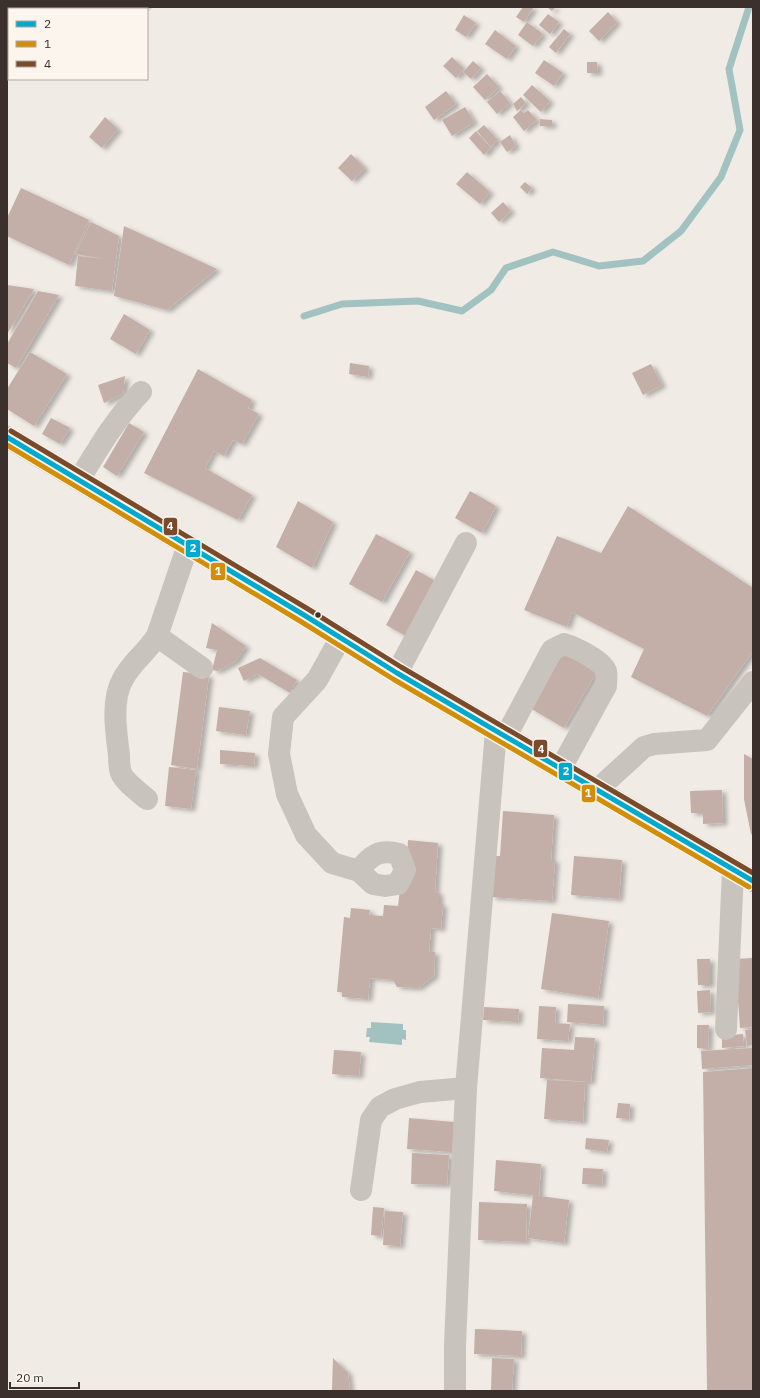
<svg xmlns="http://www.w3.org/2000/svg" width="760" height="1398" viewBox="0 0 760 1398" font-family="'IBM Plex Sans',sans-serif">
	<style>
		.green { fill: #d1d6bf }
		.water { fill: #a1c2c1 }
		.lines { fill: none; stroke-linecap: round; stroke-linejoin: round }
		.stream { stroke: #a1c2c1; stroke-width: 7 }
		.building { fill: #c3afa7; filter: url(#shadow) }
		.minor { stroke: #c9c3be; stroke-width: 22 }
		.major { stroke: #b8b1ad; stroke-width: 22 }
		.bus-1-casing { stroke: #fbf5ee; stroke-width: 8 }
		.bus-2-casing { stroke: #fbf5ee; stroke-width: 8 }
		.bus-3-casing { stroke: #fbf5ee; stroke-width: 8 }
		.bus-1 { stroke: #00a9ce; stroke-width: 5 }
		.bus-2 { stroke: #d18e09; stroke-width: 5 }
		.bus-3 { stroke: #7a4b2a; stroke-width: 5 }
		.bus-dot { fill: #3b302b; stroke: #fbf5ee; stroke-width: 1.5 }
		.line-badge { stroke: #fbf5ee; stroke-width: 1.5 }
		.badge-label { font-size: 11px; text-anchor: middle; font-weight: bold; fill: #fff }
	</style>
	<defs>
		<filter id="shadow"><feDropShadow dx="4.5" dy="2.5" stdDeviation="2" flood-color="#0004"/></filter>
	</defs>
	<rect width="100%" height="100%" fill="#f0ebe5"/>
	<path class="green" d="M90,7H154L147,12V9H94Z"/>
	<path class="water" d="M371,1022L403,1024V1030H406V1040L402,1039V1045L369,1042L370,1037H366L367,1028H371Z"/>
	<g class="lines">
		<path class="stream" d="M304,316L342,304L418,301L462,311L491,290L506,268L553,252L599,266L643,261L681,231L721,177L740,130L729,69L749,7"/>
	</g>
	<g class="building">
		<path d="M523,7H534L524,22L516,17Z"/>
		<path d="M547,7H556L552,11Z"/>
		<path d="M608,12L617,22L599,41L589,31Z"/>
		<path d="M548,14L559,22L550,34L539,25Z"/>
		<path d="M464,15L476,23L466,37L455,30Z"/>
		<path d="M527,22L543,34L533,46L518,35Z"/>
		<path d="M564,29L570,34L556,53L549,47Z"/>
		<path d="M495,30L516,46L507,59L485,44Z"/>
		<path d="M452,57L464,69L456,78L443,66Z"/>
		<path d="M544,60L563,73L554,86L535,73Z"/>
		<path d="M473,61L481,68L471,79L463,72Z"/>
		<path d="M587,62H597L598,73H587Z"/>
		<path d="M487,74L499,87L485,100L473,87Z"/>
		<path d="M532,85L550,101L541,112L523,95Z"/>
		<path d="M446,91L456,104L434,120L425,107Z"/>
		<path d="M500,91L510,103L497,114L487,102Z"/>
		<path d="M521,97L526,103L517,111L513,104Z"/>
		<path d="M465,107L474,122L452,136L442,120Z"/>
		<path d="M521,110L524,113L528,110L537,120L524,131L513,117Z"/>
		<path d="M105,117L118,129L102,148L89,137Z"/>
		<path d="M540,119L552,120V126H540Z"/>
		<path d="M484,125L498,140L491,147L477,131Z"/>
		<path d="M476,131L491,148L484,155L469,138Z"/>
		<path d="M510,135L516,146L507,152L500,142Z"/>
		<path d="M351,154L365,168L352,181L338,168Z"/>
		<path d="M467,172L490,192L480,204L456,184Z"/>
		<path d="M525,182L532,188L527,194L520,187Z"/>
		<path d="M21,188L89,220L69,265L7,236V218Z"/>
		<path d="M503,202L511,211L499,222L491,213Z"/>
		<path d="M91,222L119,236L112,291L75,286L78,256L106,259L75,254Z"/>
		<path d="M124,226L217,269L167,310L114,296Z"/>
		<path d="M7,285L34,289L7,334Z"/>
		<path d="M38,291L59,295L16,368L7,363V344Z"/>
		<path d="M124,314L150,330L136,354L110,339Z"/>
		<path d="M30,352L67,374L34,426L7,409V389Z"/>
		<path d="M350,363L369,366L368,377L349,374Z"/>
		<path d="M651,364L662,385L643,395L632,373Z"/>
		<path d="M198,369L252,400L248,408L259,414L242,444L233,440L224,456L214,451L205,468L252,495L238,520L144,473Z"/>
		<path d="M125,376L123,394L104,403L98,385Z"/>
		<path d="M51,418L70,428L60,444L42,434Z"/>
		<path d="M129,423L144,432L117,476L103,467Z"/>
		<path d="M470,491L496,506L482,533L455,518Z"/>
		<path d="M298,501L333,522L312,568L276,547Z"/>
		<path d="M628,506L753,588V651L707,716L631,677L644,649L572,612L567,627L524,610L557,536L601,553Z"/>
		<path d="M376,534L410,552L382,602L349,584Z"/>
		<path d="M416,570L441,584L411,639L386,625Z"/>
		<path d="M212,623L246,646L236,661L218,671L212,670L217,650L206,648Z"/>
		<path d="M566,648L599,668L564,728L530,708Z"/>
		<path d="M260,658L297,680L290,693L258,674L244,681L238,668Z"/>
		<path d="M183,672L209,675L197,769L171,765Z"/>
		<path d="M219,707L250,711L246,735L216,731Z"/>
		<path d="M220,750L255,753L254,766L220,764Z"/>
		<path d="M744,754L753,759V835L751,834L744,799Z"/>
		<path d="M169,767L196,770L191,809L165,806Z"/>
		<path d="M722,790L723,823L703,824V813H691L690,791Z"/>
		<path d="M503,811L554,815L551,860H555L552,901L491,897L494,856H500Z"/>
		<path d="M408,840L438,843L435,891L439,893V904H443L441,929L431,928L429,952H435L434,976L418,988L397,987L393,980L370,978L368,999L342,997V992H337L344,917L350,918L351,908L370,910L369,915L383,916L384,905L398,906L400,889H405Z"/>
		<path d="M574,856L622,860L619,899L571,895Z"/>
		<path d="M552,913L609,921L598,998L541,989Z"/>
		<path d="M753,958V1027L740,1028L735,959Z"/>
		<path d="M697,959H710V985H698Z"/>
		<path d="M710,990L711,1012L698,1013L697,991Z"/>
		<path d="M568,1004L604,1006L603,1025L567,1022Z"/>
		<path d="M539,1006L556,1007L555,1023L570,1024L568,1041L537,1039Z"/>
		<path d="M484,1007L519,1009L518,1022L483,1020Z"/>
		<path d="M697,1025H709L708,1049L697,1048Z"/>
		<path d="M753,1029V1045L747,1046L745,1030Z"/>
		<path d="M743,1034L744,1046L722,1048V1036Z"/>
		<path d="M575,1037L595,1038L591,1082L540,1078L542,1048L574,1050Z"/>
		<path d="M752,1048L753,1065L702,1069L701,1051Z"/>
		<path d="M334,1050L361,1052L359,1076L332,1074Z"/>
		<path d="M753,1068V1391H707L703,1072Z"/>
		<path d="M547,1080L585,1082L583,1122L544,1119Z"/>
		<path d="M618,1103L630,1104L629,1119L616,1118Z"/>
		<path d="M409,1118L454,1122L452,1152L407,1149Z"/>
		<path d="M586,1138L609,1140L607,1152L585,1149Z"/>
		<path d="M412,1153L449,1155L447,1185L411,1184Z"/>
		<path d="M496,1160L541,1164L539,1196L494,1191Z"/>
		<path d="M583,1168L603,1169L602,1185L582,1184Z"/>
		<path d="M533,1195L569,1200L564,1243L528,1238Z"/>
		<path d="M479,1202L527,1204L526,1242L478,1240Z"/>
		<path d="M373,1207L384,1208L381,1236L371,1235Z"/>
		<path d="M385,1211L403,1212L400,1246L383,1245Z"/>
		<path d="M475,1329L522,1331L521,1356L474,1354Z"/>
		<path d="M333,1358L348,1373L350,1391H332Z"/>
		<path d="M492,1358L514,1359L512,1391L491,1390Z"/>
	</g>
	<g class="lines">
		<g class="minor">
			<path d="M79,480C98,449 116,418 141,392"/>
			<path d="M157,636L202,668"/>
			<path d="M341,637L317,680L283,717L279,754L287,794L306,835L332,863L359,871L373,884L385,886L398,884L405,870L399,854C380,849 370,855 359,871"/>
			<path d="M397,673L466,543"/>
			<path d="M506,736L552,650L564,644C574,647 602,660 606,671C607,675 606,682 606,686L561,768"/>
			<path d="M597,790L644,747L654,744L707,740L753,682"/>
			<path d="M147,799C140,793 124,781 121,773C119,767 119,760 119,755C116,732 111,699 123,679C131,663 147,652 157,636L188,545"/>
			<path d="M726,1029L733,870"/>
			<path d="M361,1190L371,1120L380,1107L395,1099L420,1092L466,1088"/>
			<path d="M455,1391V1345L466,1088L496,731"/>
		</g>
		<path class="major" d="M7,437L304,615L397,673L753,881"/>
		<defs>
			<path id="bus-1" d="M7,437L304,615L397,673L753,881"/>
			<path id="bus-2" d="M7,445L300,621L393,679L749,887"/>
			<path id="bus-3" d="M11,431L308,609L401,667L753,873"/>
		</defs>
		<use href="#bus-1" class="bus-1-casing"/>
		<use href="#bus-2" class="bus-2-casing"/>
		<use href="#bus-3" class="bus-3-casing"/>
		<use href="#bus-1" class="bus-1"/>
		<use href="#bus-2" class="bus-2"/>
		<use href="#bus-3" class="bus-3"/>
	</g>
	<circle class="bus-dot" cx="318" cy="615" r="3.5"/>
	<g class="line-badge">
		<rect x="163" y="517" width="15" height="19" rx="4" fill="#7a4b2a"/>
		<rect x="185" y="539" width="16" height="19" rx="4" fill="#00a9ce"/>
		<rect x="210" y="562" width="16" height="19" rx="4" fill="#d18e09"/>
		<rect x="533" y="739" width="15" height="19" rx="4" fill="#7a4b2a"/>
		<rect x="558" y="762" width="15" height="19" rx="4" fill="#00a9ce"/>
		<rect x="581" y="784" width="15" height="19" rx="4" fill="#d18e09"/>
	</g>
	<g class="badge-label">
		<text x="170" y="530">4</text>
		<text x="193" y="552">2</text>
		<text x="218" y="575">1</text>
		<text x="541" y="753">4</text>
		<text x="566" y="775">2</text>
		<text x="588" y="797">1</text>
	</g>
	<rect width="760" height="1398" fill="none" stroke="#3b302b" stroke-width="16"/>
	<rect x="8" y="8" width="140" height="72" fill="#fbf5ee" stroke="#aea6a0"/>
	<rect x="16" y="21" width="20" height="6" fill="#00a9ce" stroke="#aea6a0"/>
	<text x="44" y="28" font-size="12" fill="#3b302b">2</text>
	<rect x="16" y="41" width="20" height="6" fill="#d18e09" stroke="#aea6a0"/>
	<text x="44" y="48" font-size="12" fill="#3b302b">1</text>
	<rect x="16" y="61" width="20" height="6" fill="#7a4b2a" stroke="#aea6a0"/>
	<text x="44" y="68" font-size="12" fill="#3b302b">4</text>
	<path d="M10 1382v6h69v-6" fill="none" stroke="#3b302b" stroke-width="2"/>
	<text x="16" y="1382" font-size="12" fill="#3b302b" stroke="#fbf5ee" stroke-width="3" paint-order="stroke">20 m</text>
</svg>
